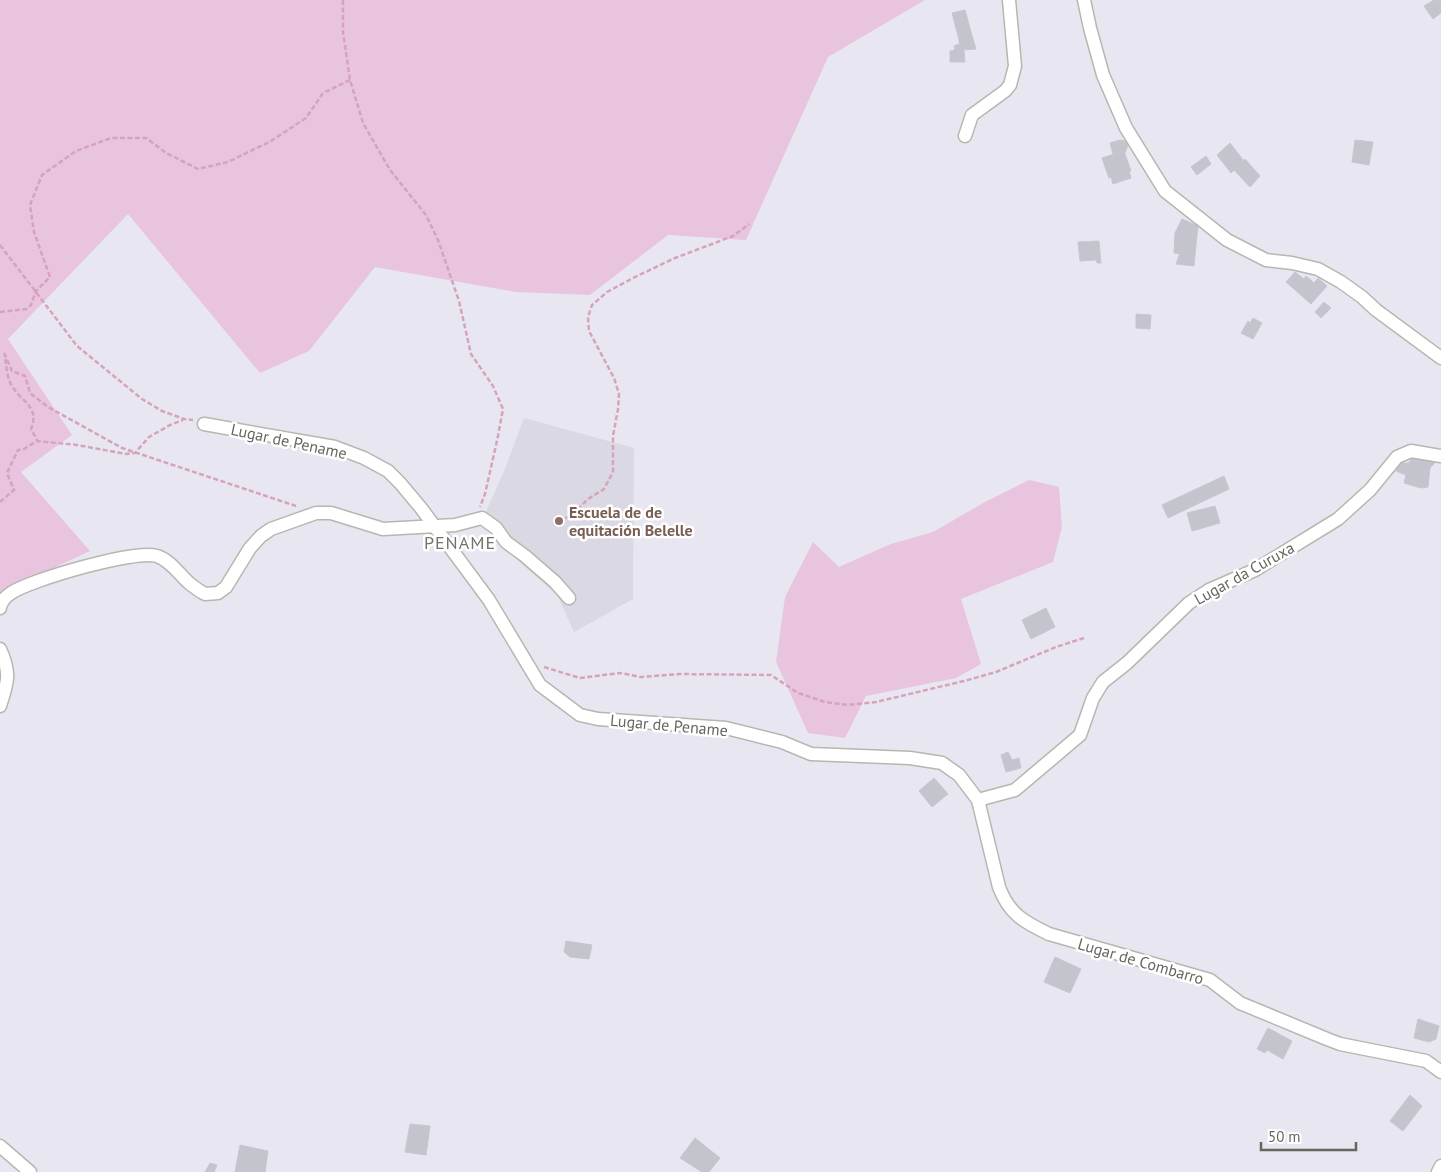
<svg xmlns="http://www.w3.org/2000/svg" width="1441" height="1172" viewBox="0 0 1441 1172" font-family="'PT Sans',sans-serif">
	<style>
		.education { fill: #d9d8e3 }
		.green { fill: #e8c4de }
		.building { fill: #c3c4cc; stroke: #c5c6d6 }
		.lines { fill: none; stroke-linecap: round; stroke-linejoin: round }
		.minor-casing { stroke: #b7b6af; stroke-width: 15 }
		.path { stroke: #d5a4ba; stroke-width: 2.5; stroke-dasharray: 5 2.5; stroke-linecap: butt }
		.minor { stroke: #fff; stroke-width: 12 }
		.education-dot { fill: #8d6e63; stroke: #fff; stroke-width: 2 }
		.labels { text-anchor: middle; dominant-baseline: central; stroke-width: 5; stroke-linejoin: round; paint-order: stroke }
		.street-label { font-size: 16px; fill: #67665e; stroke: #fff }
		.education-label { font-size: 16px; font-weight: bold; fill: #785e54; stroke: #fff; text-anchor: start }
		.neighbourhood-label { font-size: 18px; letter-spacing: 1px; fill: #75726a; stroke: #fff }
	</style>
	<rect width="100%" height="100%" fill="#e8e7f1"/>
	<path class="education" d="M524,418L634,448L633,599L574,632L557,595L505,549L495,533L483,529L485,514L505,469Z"/>
	<g class="green">
		<path d="M0,0H925L828,57L746,240L668,235L590,295L516,292L375,267L309,351L260,373L128,214L8,339L72,435L21,472L90,551L0,593Z"/>
		<path d="M1029,480L1059,487L1062,527L1053,562L961,599L981,664L956,678L866,696L845,738L808,733L776,662L785,597L813,542L839,567L891,544L933,532L985,502Z"/>
	</g>
	<g class="building">
		<path d="M1434,0H1441V13L1433,19L1424,6Z"/>
		<path d="M965,10L971,32L958,36L952,13Z"/>
		<path d="M971,32L976,49L961,50L958,36Z"/>
		<path d="M959,44L961,50H964L965,62H950V51L955,50L954,46Z"/>
		<path d="M1120,140L1125,141L1128,145L1125,153L1124,151L1113,154L1110,143Z"/>
		<path d="M1355,140L1373,142L1369,165L1352,162Z"/>
		<path d="M1230,143L1244,161L1231,173L1217,155Z"/>
		<path d="M1124,151L1131,171H1129L1131,178L1113,184L1111,177L1109,178L1102,158Z"/>
		<path d="M1206,156L1211,164L1197,175L1191,167Z"/>
		<path d="M1245,159L1260,176L1250,187L1234,170Z"/>
		<path d="M1182,219L1198,226L1197,235L1175,233Z"/>
		<path d="M1175,233L1197,235L1195,255L1174,253Z"/>
		<path d="M1099,241L1101,263H1097L1096,260L1080,261L1078,242Z"/>
		<path d="M1180,253L1195,255L1194,266L1176,264Z"/>
		<path d="M1295,272L1304,279L1306,276L1314,283L1318,278L1327,286L1311,304L1286,282Z"/>
		<path d="M1324,302L1331,308L1321,318L1315,312Z"/>
		<path d="M1136,314L1151,315L1150,329L1136,328Z"/>
		<path d="M1253,318L1262,323L1253,339L1241,333L1248,321L1250,323Z"/>
		<path d="M1412,457L1435,459L1434,464L1430,468L1428,487L1421,488L1404,483L1406,475L1396,471L1400,463H1409Z"/>
		<path d="M1224,476L1229,489L1168,518L1162,505Z"/>
		<path d="M1215,506L1220,523L1192,531L1187,513Z"/>
		<path d="M1046,608L1055,627L1031,639L1022,620Z"/>
		<path d="M1008,752L1012,760L1019,758L1021,768L1006,772L1001,755Z"/>
		<path d="M934,778L948,794L932,807L919,791Z"/>
		<path d="M566,941L592,945L589,959L570,957L564,952Z"/>
		<path d="M1055,957L1081,969L1070,993L1044,982Z"/>
		<path d="M1418,1019L1439,1026L1436,1039L1429,1042L1414,1038Z"/>
		<path d="M1268,1028L1292,1041L1283,1059L1267,1050L1265,1053L1257,1049Z"/>
		<path d="M1410,1095L1422,1106L1403,1131L1390,1121Z"/>
		<path d="M410,1124L430,1126L426,1155L405,1152Z"/>
		<path d="M695,1138L720,1158L709,1172H702L680,1158Z"/>
		<path d="M240,1145L268,1151L265,1172H235Z"/>
		<path d="M210,1163L217,1165L214,1172H205Z"/>
	</g>
	<g class="lines">
		<defs>
			<g id="minor">
				<path d="M1084,0L1090,28L1103,75L1126,128L1165,191L1227,240L1266,260L1292,263L1318,269L1341,282L1362,297L1376,310L1441,358"/>
				<path d="M965,136L972,115L1005,91L1010,85L1015,66L1009,0"/>
				<path d="M204,424L335,447L364,458L388,471L400,483L421,508L489,600L540,685L580,715L598,719L726,728L782,742L811,754L910,758L942,763L959,775L978,800L999,887C1009,914 1024,922 1049,934L1210,980L1240,1003L1327,1039L1340,1044L1426,1061L1441,1072"/>
				<path d="M0,608C1,601 5,597 11,593C30,580 136,549 157,556C170,560 180,575 189,583C194,587 199,591 205,594L218,593L226,587L250,548L261,536L271,529L316,513H331L383,529L455,525L482,518L496,528L506,542L525,556L555,582L569,598"/>
				<path d="M0,649C11,673 8,682 0,706"/>
				<path d="M978,800L1015,790L1080,735L1093,698L1103,682L1127,663L1189,603L1209,590L1255,570L1338,519L1370,490L1397,457L1411,451L1441,456"/>
				<path d="M0,1146L30,1172"/>
				<path d="M1438,1172L1441,1166"/>
			</g>
		</defs>
		<use href="#minor" class="minor-casing"/>
		<g class="path">
			<path d="M343,0V32L350,80L363,123L390,170L426,215L438,240L459,301L471,354L493,386L503,409L498,436L485,494L480,507"/>
			<path d="M0,245L77,346L142,399L162,411L184,419L193,420"/>
			<path d="M0,312L26,309L31,305L36,291L50,277L34,232L30,205L42,175L76,151L111,138H146L166,153L198,169L228,162L271,141L306,118L323,93L350,80"/>
			<path d="M4,353L12,371L25,376L30,393L48,407L122,448L296,506"/>
			<path d="M5,359C7,368 7,379 12,386C22,403 40,406 31,429L37,440"/>
			<path d="M0,502L14,490L7,473L18,450L24,449L37,441L77,445L126,454L135,453L149,437L170,425L183,420"/>
			<path d="M559,522L573,514L588,499L604,489L613,472V436L618,409L619,394L614,378L589,331L588,317L592,305L607,292L635,277L675,258L733,236L749,224"/>
			<path d="M544,667L580,678L620,673L641,677L680,674L771,675L798,693L825,702L848,705L876,702L964,681L996,672L1056,647L1084,638"/>
		</g>
		<use href="#minor" class="minor"/>
	</g>
	<circle class="education-dot" cx="559" cy="521" r="5"/>
	<g class="labels">
		<g class="street-label">
			<text transform="translate(289 441) rotate(12)">Lugar de Pename</text>
			<text transform="translate(1244 573) rotate(-29)">Lugar da Curuxa</text>
			<text transform="translate(669 725) rotate(5)">Lugar de Pename</text>
			<text transform="translate(1141 961) rotate(16)">Lugar de Combarro</text>
		</g>
		<g class="education-label">
			<text x="569" y="512">Escuela de de<tspan x="569" dy="18">equitación Belelle</tspan></text>
		</g>
		<g class="neighbourhood-label">
			<text x="460" y="542">PENAME</text>
		</g>
	</g>
	<path d="M1261 1142v8h95v-8" fill="none" stroke="#67665e" stroke-width="2.5"/>
	<text x="1268" y="1142" font-size="15" fill="#67665e" stroke="#ffffff" stroke-width="4" paint-order="stroke">50 m</text>
</svg>
